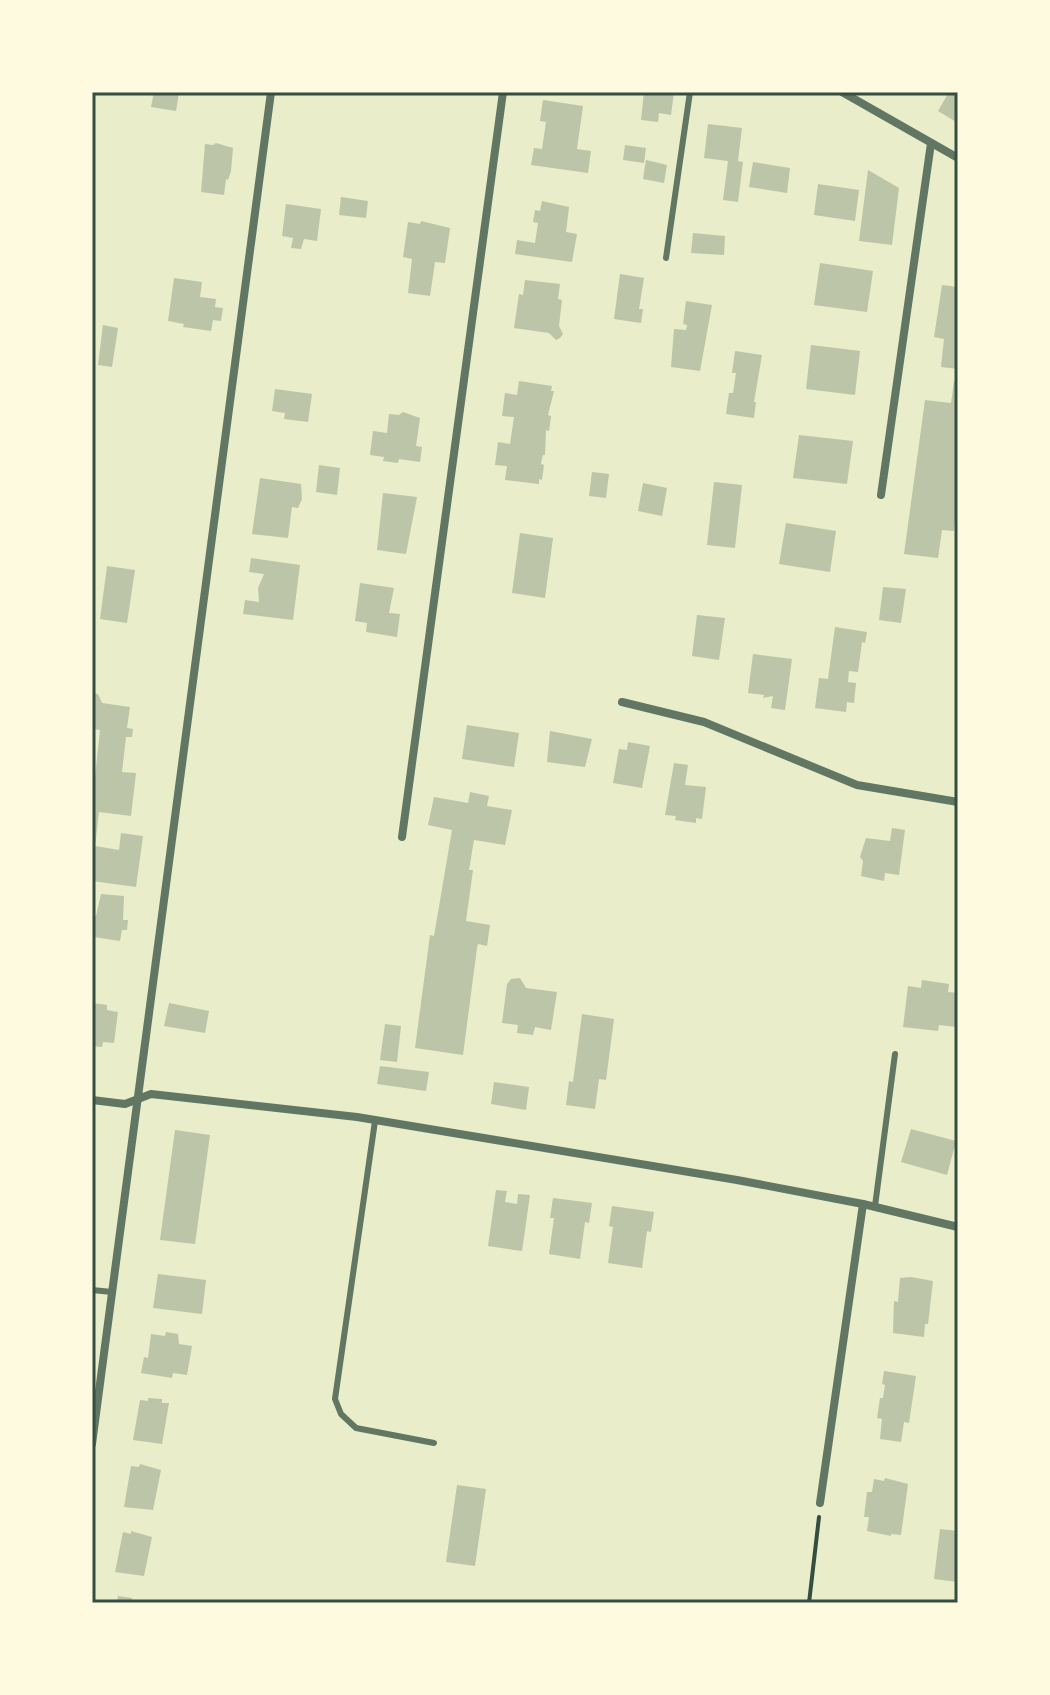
<svg xmlns="http://www.w3.org/2000/svg" width="1050" height="1695" viewBox="0 0 1050 1695" font-family="Figtree,sans-serif">
	<style>
		.building { fill: #bcc5a7 }
		.lines { fill: none; stroke-linecap: round; stroke-linejoin: round }
		.path { stroke: #344e41; stroke-width: 4 }
		.service { stroke: #617663; stroke-width: 6 }
		.minor { stroke: #617663; stroke-width: 8 }
		.neatline { fill: none; stroke: #344e41; stroke-width: 3 }
	</style>
	<rect width="100%" height="100%" fill="#e9edc9"/>
	<g class="building">
		<path d="M154,92L179,93L176,111L151,107Z"/>
		<path d="M644,92H674L671,115L659,113L658,122L641,120Z"/>
		<path d="M949,92H958V123L938,111Z"/>
		<path d="M543,100L583,106L577,149L591,151L588,173L531,165L534,148L542,149L546,122L540,121Z"/>
		<path d="M708,124L742,128L738,161L743,162L738,202L723,200L728,161L704,158Z"/>
		<path d="M216,143L233,148L231,171L228,180L226,179L224,195L201,192L205,144L213,145Z"/>
		<path d="M625,145L646,148L644,163L623,160Z"/>
		<path d="M646,160L667,165L664,183L643,179Z"/>
		<path d="M753,162L790,168L787,193L749,187Z"/>
		<path d="M868,170L899,188L892,245L859,241Z"/>
		<path d="M818,184L859,190L855,221L814,215Z"/>
		<path d="M341,197L368,201L366,218L339,215Z"/>
		<path d="M542,201L569,207L566,232L577,234L572,262L515,254L517,240L535,243L538,223L533,222L535,210L540,211Z"/>
		<path d="M286,204L321,209L317,241L304,239L301,249L291,248L293,238L282,236Z"/>
		<path d="M421,221L450,228L445,263L435,262L430,296L408,293L412,259L403,257L408,222L420,224Z"/>
		<path d="M693,233L725,236L724,255L691,253Z"/>
		<path d="M820,263L873,271L867,312L814,305Z"/>
		<path d="M620,274L644,278L639,309H643L641,323L614,319Z"/>
		<path d="M174,278L202,282L200,297L216,299L215,307L223,308L221,321L213,320L211,331L183,327L184,324L168,321Z"/>
		<path d="M525,280L560,284L558,299L562,300L559,326L563,334L560,338L556,340L549,333L514,328L519,294L523,295Z"/>
		<path d="M942,285L958,287V369L941,367L944,339L934,337Z"/>
		<path d="M686,301L712,305L700,371L671,367L674,329L686,330L687,325L683,324Z"/>
		<path d="M103,325L118,328L112,367L98,365Z"/>
		<path d="M811,345L860,351L855,395L806,389Z"/>
		<path d="M735,351L762,355L754,402H756L754,418L726,414L729,393H733L736,373H732Z"/>
		<path d="M519,381L552,386L551,391H554L548,415L551,416L549,431L546,430L545,455H543L542,459L541,464L544,465L542,480L539,479V484L505,480L507,466L495,465L498,442L510,444L514,417L502,416L505,393L517,395Z"/>
		<path d="M954,381L958,382V498L954,531L942,530L938,558L904,554L925,400L951,403Z"/>
		<path d="M275,389L312,394L308,422L284,419L285,413L272,411Z"/>
		<path d="M403,412L420,418L416,446L422,447L420,462L399,459L398,463L383,461L384,457L370,455L373,431L387,433L389,414L399,415Z"/>
		<path d="M799,435L853,441L847,484L793,478Z"/>
		<path d="M319,465L340,468L337,495L316,492Z"/>
		<path d="M592,472L609,474L606,498L589,496Z"/>
		<path d="M260,478L301,484L302,499L298,508L292,507L288,538L252,534Z"/>
		<path d="M714,482L742,485L735,548L707,545Z"/>
		<path d="M643,483L667,488L662,516L638,511Z"/>
		<path d="M383,493L417,497L406,554L377,550Z"/>
		<path d="M786,523L836,531L830,572L779,564Z"/>
		<path d="M520,533L553,538L545,598L512,593Z"/>
		<path d="M251,558L300,565L293,620L243,614L245,600L259,602L258,588L264,574L249,572Z"/>
		<path d="M107,566L135,570L127,623L100,619Z"/>
		<path d="M360,583L394,588L389,613L400,614L397,637L366,632L367,623L355,621Z"/>
		<path d="M883,587L906,589L901,623L879,620Z"/>
		<path d="M697,615L725,618L719,660L692,656Z"/>
		<path d="M835,627L867,632L865,643L862,642L858,672L849,671L848,682L856,683L854,703L847,702L846,712L815,708L819,678L828,679Z"/>
		<path d="M753,654L792,659L785,710L771,708L773,696L763,698L764,695L748,693Z"/>
		<path d="M92,693L98,694L102,703L130,707L127,728L133,729L132,737H126L122,772L136,773L131,816L99,812L95,846L119,850L121,833L143,836L136,887L92,881V805L100,730L92,729Z"/>
		<path d="M467,725L519,733L514,767L462,759Z"/>
		<path d="M550,731L592,739L585,767L547,762Z"/>
		<path d="M628,742L650,746L642,788L613,783L619,749L627,750Z"/>
		<path d="M674,763L688,765L685,785L706,787L702,819L696,818V823L675,820L676,816L665,815Z"/>
		<path d="M470,792L489,796L487,806L512,810L505,845L474,840L469,870H473L466,921L490,925L487,946L478,944L477,948L463,1055L415,1048L430,935L434,936L452,830L428,825L434,797L468,803Z"/>
		<path d="M892,828L905,830L899,875L885,873L884,881L861,876L863,861L860,857L866,838L890,841Z"/>
		<path d="M101,894L124,896L123,920H128L127,930H122L120,941L94,937V916H96Z"/>
		<path d="M520,978L526,988L557,992L551,1030L535,1027L533,1035L517,1033L518,1025L502,1023L507,984L511,979Z"/>
		<path d="M922,980L949,984L948,992L958,993L956,1027L939,1025L938,1031L903,1027L908,986L921,988Z"/>
		<path d="M92,1003L107,1005V1010L118,1012L114,1043L103,1042L102,1047L92,1046Z"/>
		<path d="M169,1003L209,1011L205,1033L164,1026Z"/>
		<path d="M582,1014L614,1019L606,1080L599,1079L595,1109L566,1105L569,1081L573,1082Z"/>
		<path d="M385,1024L401,1026L397,1062L380,1060Z"/>
		<path d="M380,1066L429,1072L426,1091L377,1084Z"/>
		<path d="M494,1082L529,1087L526,1110L491,1104Z"/>
		<path d="M911,1129L956,1141L947,1175L901,1162Z"/>
		<path d="M175,1130L210,1135L195,1244L160,1240Z"/>
		<path d="M496,1190L507,1191L505,1202L517,1204L518,1194L530,1195L522,1251L488,1246Z"/>
		<path d="M553,1198L592,1203L589,1223L585,1222L580,1259L549,1254L554,1218H550Z"/>
		<path d="M612,1206L654,1212L651,1232L647,1231L642,1268L608,1263L613,1227L609,1226Z"/>
		<path d="M158,1274L206,1280L202,1314L153,1308Z"/>
		<path d="M911,1277L933,1281L928,1324H925L924,1337L893,1333L894,1301L898,1302L900,1278Z"/>
		<path d="M166,1332L178,1334L179,1344L192,1346L187,1375L173,1373L172,1378L141,1373L144,1357L148,1358L151,1334L165,1336Z"/>
		<path d="M884,1371L916,1376L909,1423L904,1422L901,1442L880,1439L882,1419L877,1418L880,1398H883L885,1385L882,1384Z"/>
		<path d="M148,1398L162,1399V1403H169L162,1444L133,1440L140,1400L148,1401Z"/>
		<path d="M140,1464L161,1470L153,1510L124,1507L131,1466L139,1467Z"/>
		<path d="M885,1478L908,1484L901,1535L891,1534V1536L867,1531L869,1517H864L867,1492H872L874,1479L884,1481Z"/>
		<path d="M457,1485L486,1489L475,1566L446,1562Z"/>
		<path d="M940,1529L958,1531V1582L934,1579Z"/>
		<path d="M131,1531L152,1537L144,1576L115,1572L123,1532L131,1534Z"/>
		<path d="M118,1596L132,1598L131,1603H117Z"/>
	</g>
	<g class="lines">
		<path class="path" d="M809,1603L819,1517"/>
		<g class="service">
			<path d="M666,258L690,92"/>
			<path d="M375,1121L335,1399L341,1414L356,1428L434,1443"/>
			<path d="M875,1206L895,1054"/>
			<path d="M92,1290L112,1292"/>
		</g>
		<g class="minor">
			<path d="M842,92L958,158"/>
			<path d="M881,495L931,143"/>
			<path d="M622,702L704,722L857,785L958,802"/>
			<path d="M402,837L503,92"/>
			<path d="M92,1100L125,1104L151,1094L357,1117L737,1180L863,1204L958,1227"/>
			<path d="M92,1444L271,92"/>
			<path d="M820,1503L863,1204"/>
		</g>
	</g>
	<rect width="1050" height="1695" fill="none" stroke="#fefae0" stroke-width="188"/>
	<rect x="94" y="94" width="862" height="1507" class="neatline"/>
</svg>
